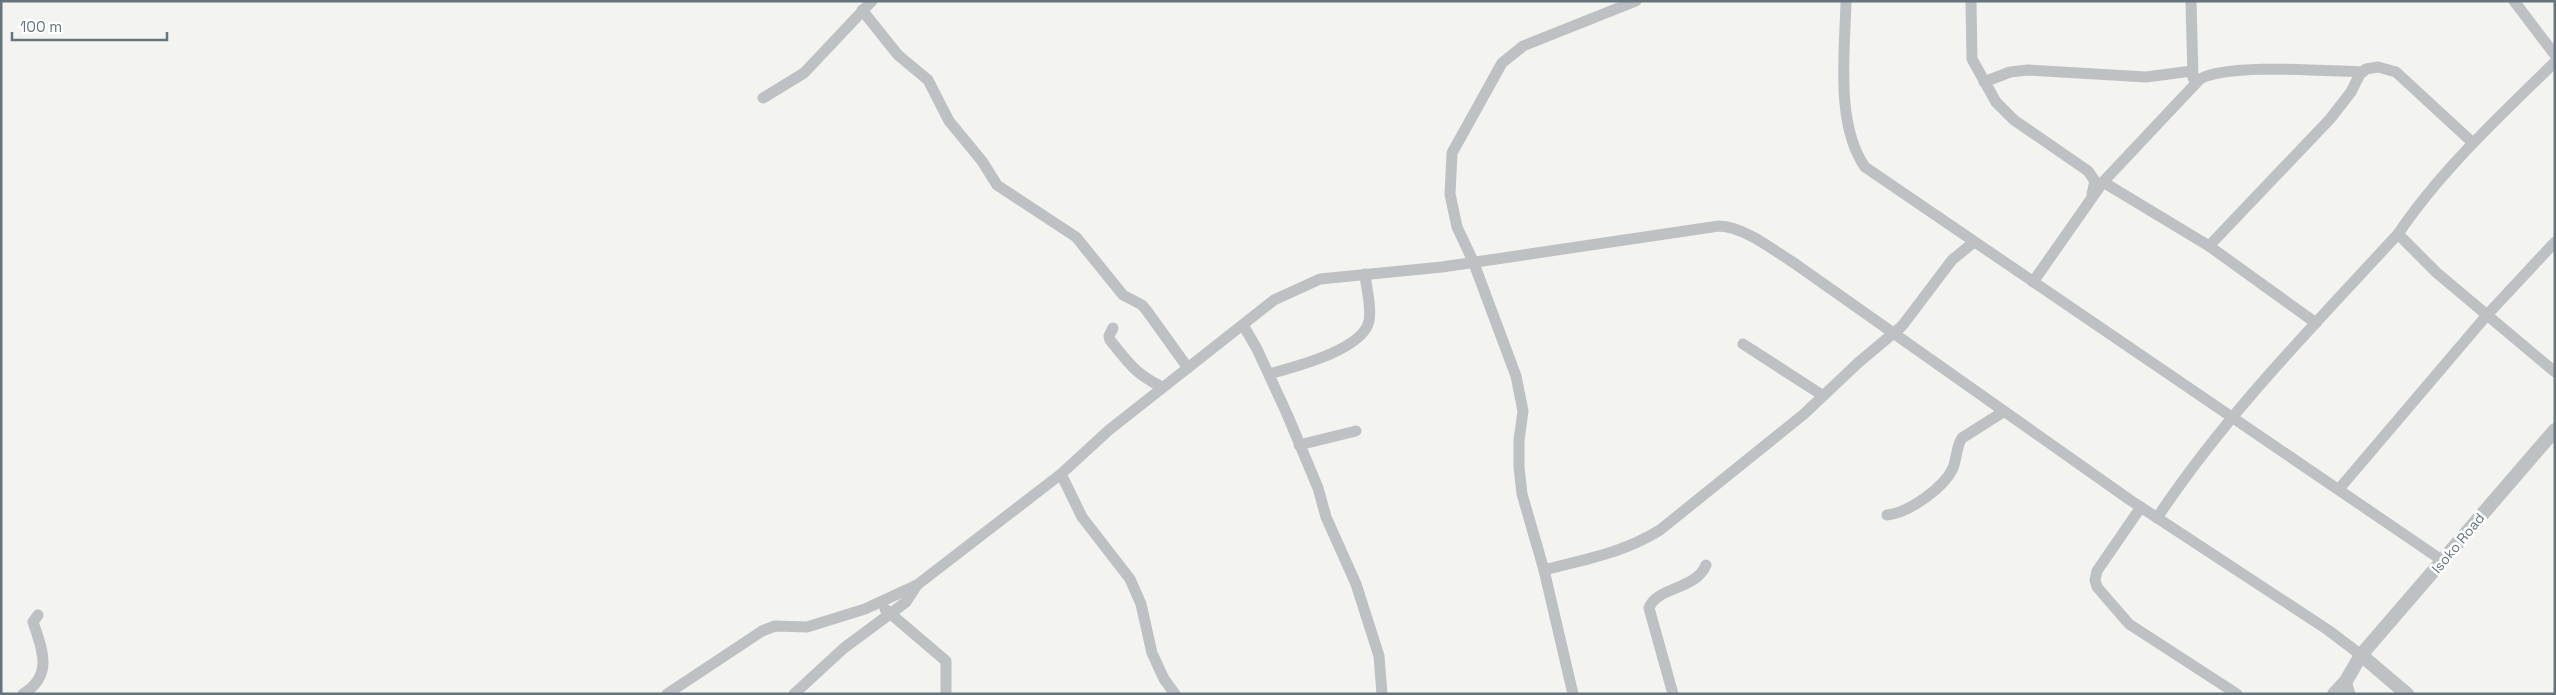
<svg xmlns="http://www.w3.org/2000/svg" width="2556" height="695" viewBox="0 0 2556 695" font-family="'Space Grotesk',sans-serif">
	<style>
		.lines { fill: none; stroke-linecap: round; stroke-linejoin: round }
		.minor { stroke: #bdc1c4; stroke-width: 11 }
		.tertiary { stroke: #bdc1c4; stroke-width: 14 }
		.labels { text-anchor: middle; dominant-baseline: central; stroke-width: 5; stroke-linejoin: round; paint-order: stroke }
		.street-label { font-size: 14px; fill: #65757e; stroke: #fff }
	</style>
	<rect width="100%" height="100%" fill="#f3f3f0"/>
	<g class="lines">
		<g class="minor">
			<path d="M1846,1C1845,51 1835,124 1865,167L2443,561"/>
			<path d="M1971,1L1972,59L1996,102L2014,120L2088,171L2095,181L2092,194"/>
			<path d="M2191,1L2193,78"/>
			<path d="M2514,1L2555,55"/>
			<path d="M862,10L898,55L928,80L949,121L982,161L997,185L1076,237L1123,295L1142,305L1147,311L1188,368"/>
			<path d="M1984,82L2010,72L2028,70L2146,77L2192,71"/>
			<path d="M763,98L804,73L872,1"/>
			<path d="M2103,182L2209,246L2316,323"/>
			<path d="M2398,234L2437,273L2555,372"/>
			<path d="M2209,246L2330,119L2351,92L2360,74L2366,69L2378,67L2396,72L2473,143"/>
			<path d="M2033,282L2103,182L2200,79C2228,63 2327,71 2363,72"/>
			<path d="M1243,325L1257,349L1287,414L1318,488L1326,517L1356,584L1379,656L1382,694"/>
			<path d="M1113,328L1109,336L1110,340C1129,363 1134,373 1162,387"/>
			<path d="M1743,344L1822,395"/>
			<path d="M1269,374C1294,367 1363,350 1369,321C1372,307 1366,288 1365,274"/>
			<path d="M1299,445L1356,431"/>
			<path d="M1061,474L1082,517L1130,579L1141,604L1152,653L1164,679L1175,694"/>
			<path d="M2339,489L2487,315L2555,242"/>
			<path d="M2141,507L2097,571L2095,580L2097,587L2129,624L2237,694"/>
			<path d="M1887,515C1908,513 1944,488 1953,468C1957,458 1956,447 1962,438L2003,412"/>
			<path d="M2157,518C2226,414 2314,325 2398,234C2441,170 2500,116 2555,62"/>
			<path d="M1544,570C1586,559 1623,553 1660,530L1804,414L1859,362L1902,326L1952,260L1974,242"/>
			<path d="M885,609L946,661V694"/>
			<path d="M2346,681L2350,694"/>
			<path d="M23,694C54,675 42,649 33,622L38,615"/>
			<path d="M667,694L762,631L775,626L807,627L865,609L917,585L1061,474L1109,430L1274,300L1320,279L1442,267L1719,226C1745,227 1773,250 1794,263L2130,500L2328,630L2361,655"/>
			<path d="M794,694L844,648L906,602L917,585"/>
			<path d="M1573,694L1544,570L1522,494L1519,467V440L1523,411L1516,376L1473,261L1457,227L1450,194L1452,153L1502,63L1523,46L1636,1"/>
			<path d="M1673,694L1649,608C1656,587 1696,590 1706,565"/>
		</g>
		<g class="tertiary">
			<path d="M2361,655L2407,694"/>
			<path d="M2334,694L2346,681L2361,655L2555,430"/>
		</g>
	</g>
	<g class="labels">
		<g class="street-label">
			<text transform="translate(2458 543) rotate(-50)">Isoko Road</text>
		</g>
	</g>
	<rect width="2556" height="695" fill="none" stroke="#65757e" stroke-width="5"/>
	<path d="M12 32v8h155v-8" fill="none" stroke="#65757e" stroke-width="2.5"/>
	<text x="20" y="32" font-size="15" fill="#65757e" stroke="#ffffff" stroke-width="4" paint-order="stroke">100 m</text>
</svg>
